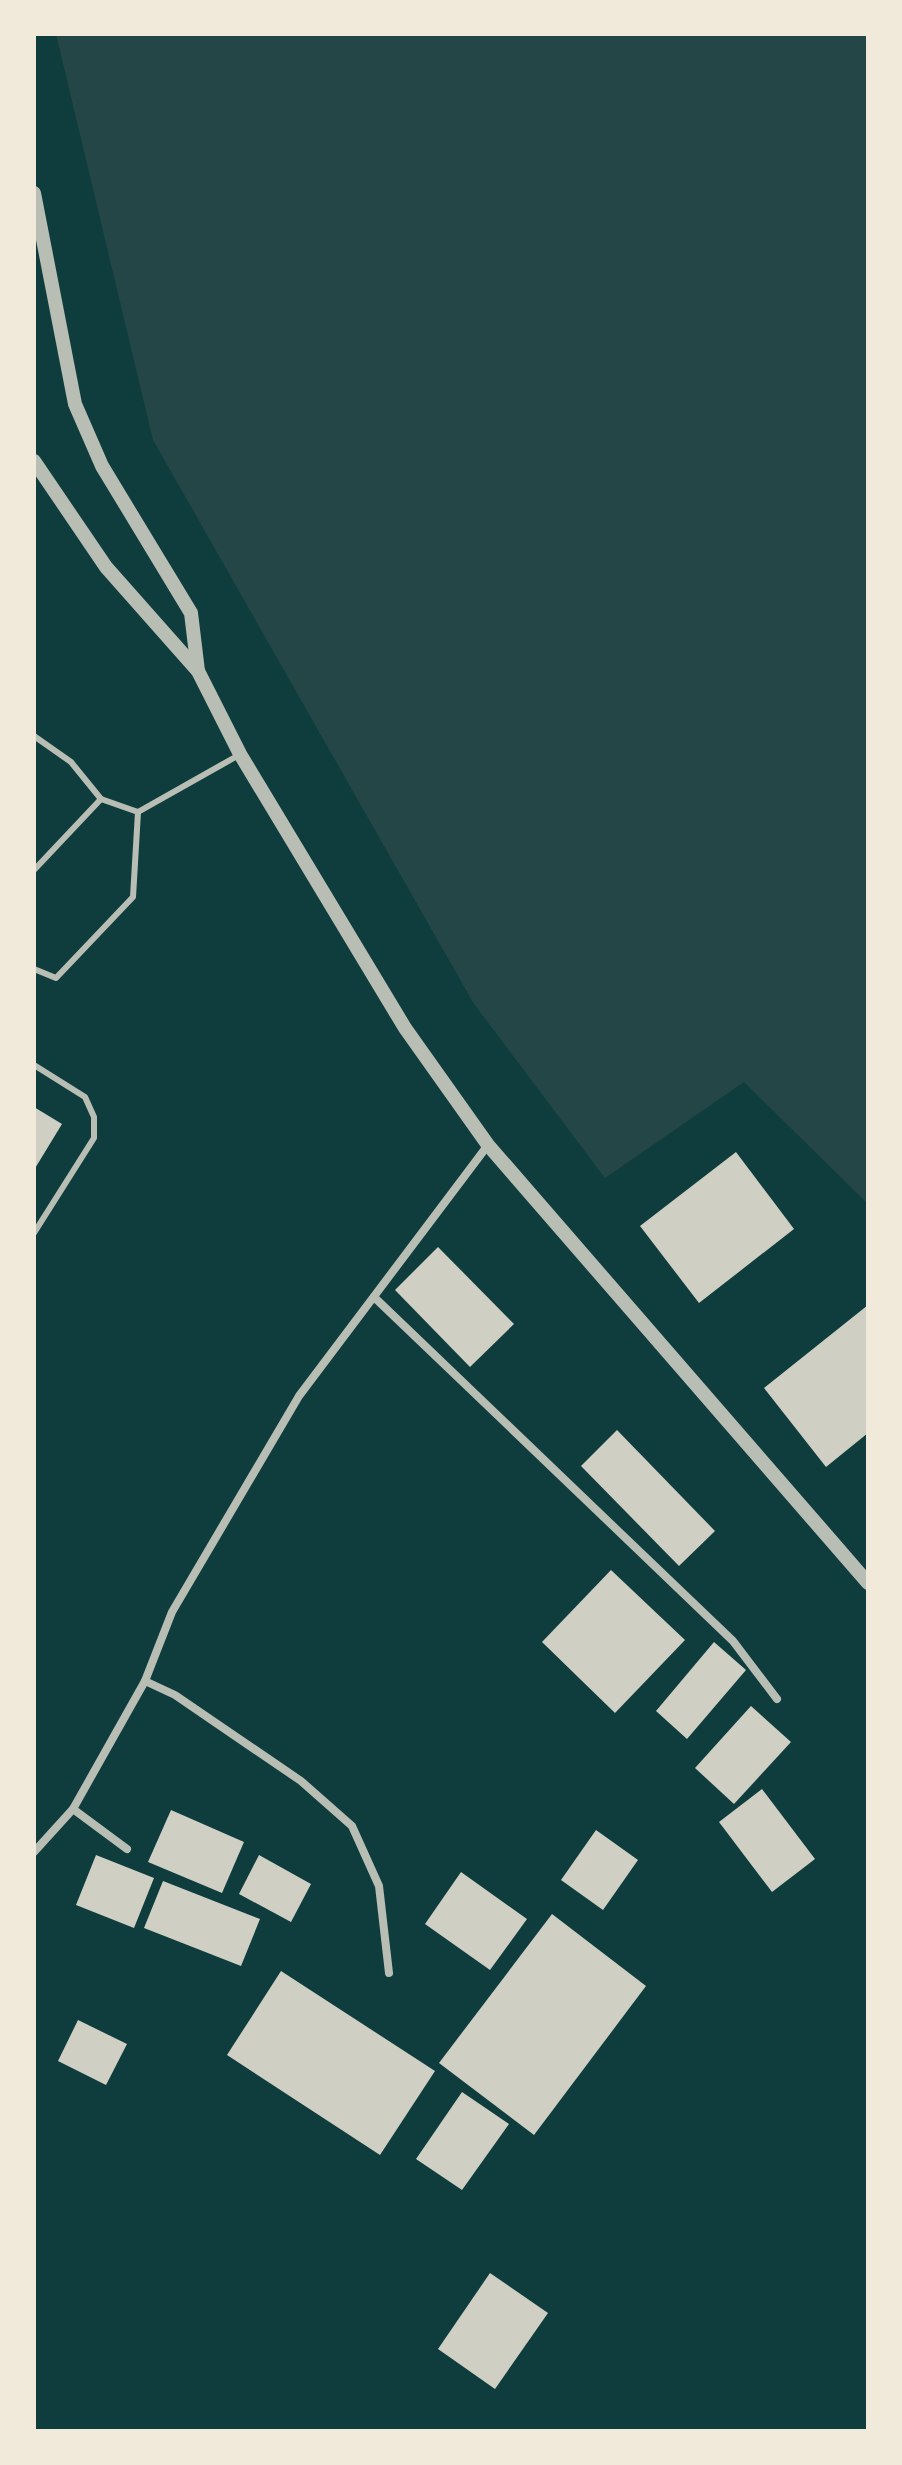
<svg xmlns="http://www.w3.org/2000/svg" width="902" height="2465" viewBox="0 0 902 2465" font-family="'Source Sans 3',sans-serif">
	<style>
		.green { fill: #244646 }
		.building { fill: #cfcfc3 }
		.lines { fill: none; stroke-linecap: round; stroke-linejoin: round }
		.service { stroke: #b8beb3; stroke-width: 6 }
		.minor { stroke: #b8beb3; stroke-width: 8 }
		.tertiary { stroke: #b8beb3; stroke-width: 14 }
	</style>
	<rect width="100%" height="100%" fill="#0f3d3e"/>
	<path class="green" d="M56,34H868V1204L744,1082L605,1178L474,1004L153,440Z"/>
	<g class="building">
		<path d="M34,1107L62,1124L34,1170Z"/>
		<path d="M736,1152L794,1229L699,1303L640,1226Z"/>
		<path d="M438,1247L514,1324L470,1367L395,1290Z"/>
		<path d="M868,1305V1433L826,1467L764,1388Z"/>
		<path d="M617,1430L715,1531L679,1566L581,1466Z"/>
		<path d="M611,1570L685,1640L615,1713L542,1642Z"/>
		<path d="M714,1642L746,1670L687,1739L656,1711Z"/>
		<path d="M751,1706L791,1742L734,1804L695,1768Z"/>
		<path d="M762,1789L815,1859L772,1892L719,1822Z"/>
		<path d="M171,1810L244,1842L222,1893L148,1862Z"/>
		<path d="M596,1830L638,1860L603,1910L561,1880Z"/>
		<path d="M96,1855L154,1878L134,1928L76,1905Z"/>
		<path d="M259,1855L311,1884L291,1922L239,1894Z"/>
		<path d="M461,1872L527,1919L490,1970L425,1924Z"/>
		<path d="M163,1881L260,1919L241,1966L144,1928Z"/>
		<path d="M552,1914L646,1986L534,2135L439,2063Z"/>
		<path d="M281,1971L435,2071L380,2155L227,2055Z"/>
		<path d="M78,2020L127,2044L106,2085L58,2061Z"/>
		<path d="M462,2092L509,2124L462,2190L416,2159Z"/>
		<path d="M490,2273L548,2313L495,2389L438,2349Z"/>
	</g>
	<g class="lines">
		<g class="service">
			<path d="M34,736L71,762L101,799L138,812L239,755"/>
			<path d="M34,870L101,799"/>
			<path d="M34,969L56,978L133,897L138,812"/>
			<path d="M34,1065L85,1097L94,1117V1138L34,1233"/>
		</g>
		<g class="minor">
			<path d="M374,1297L733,1641L777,1699"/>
			<path d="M145,1681L175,1695L301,1781L352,1826L379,1886L389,1973"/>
			<path d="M73,1809L127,1849"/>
			<path d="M34,1852L73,1809L145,1681L172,1612L299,1396L488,1145"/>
		</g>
		<g class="tertiary">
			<path d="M34,193L75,404L102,466L191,613L198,671"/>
			<path d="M34,461L106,567L198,671L240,754L405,1028L488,1145L868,1583"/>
		</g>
	</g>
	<rect width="902" height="2465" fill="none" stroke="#f1e9da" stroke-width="72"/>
</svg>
